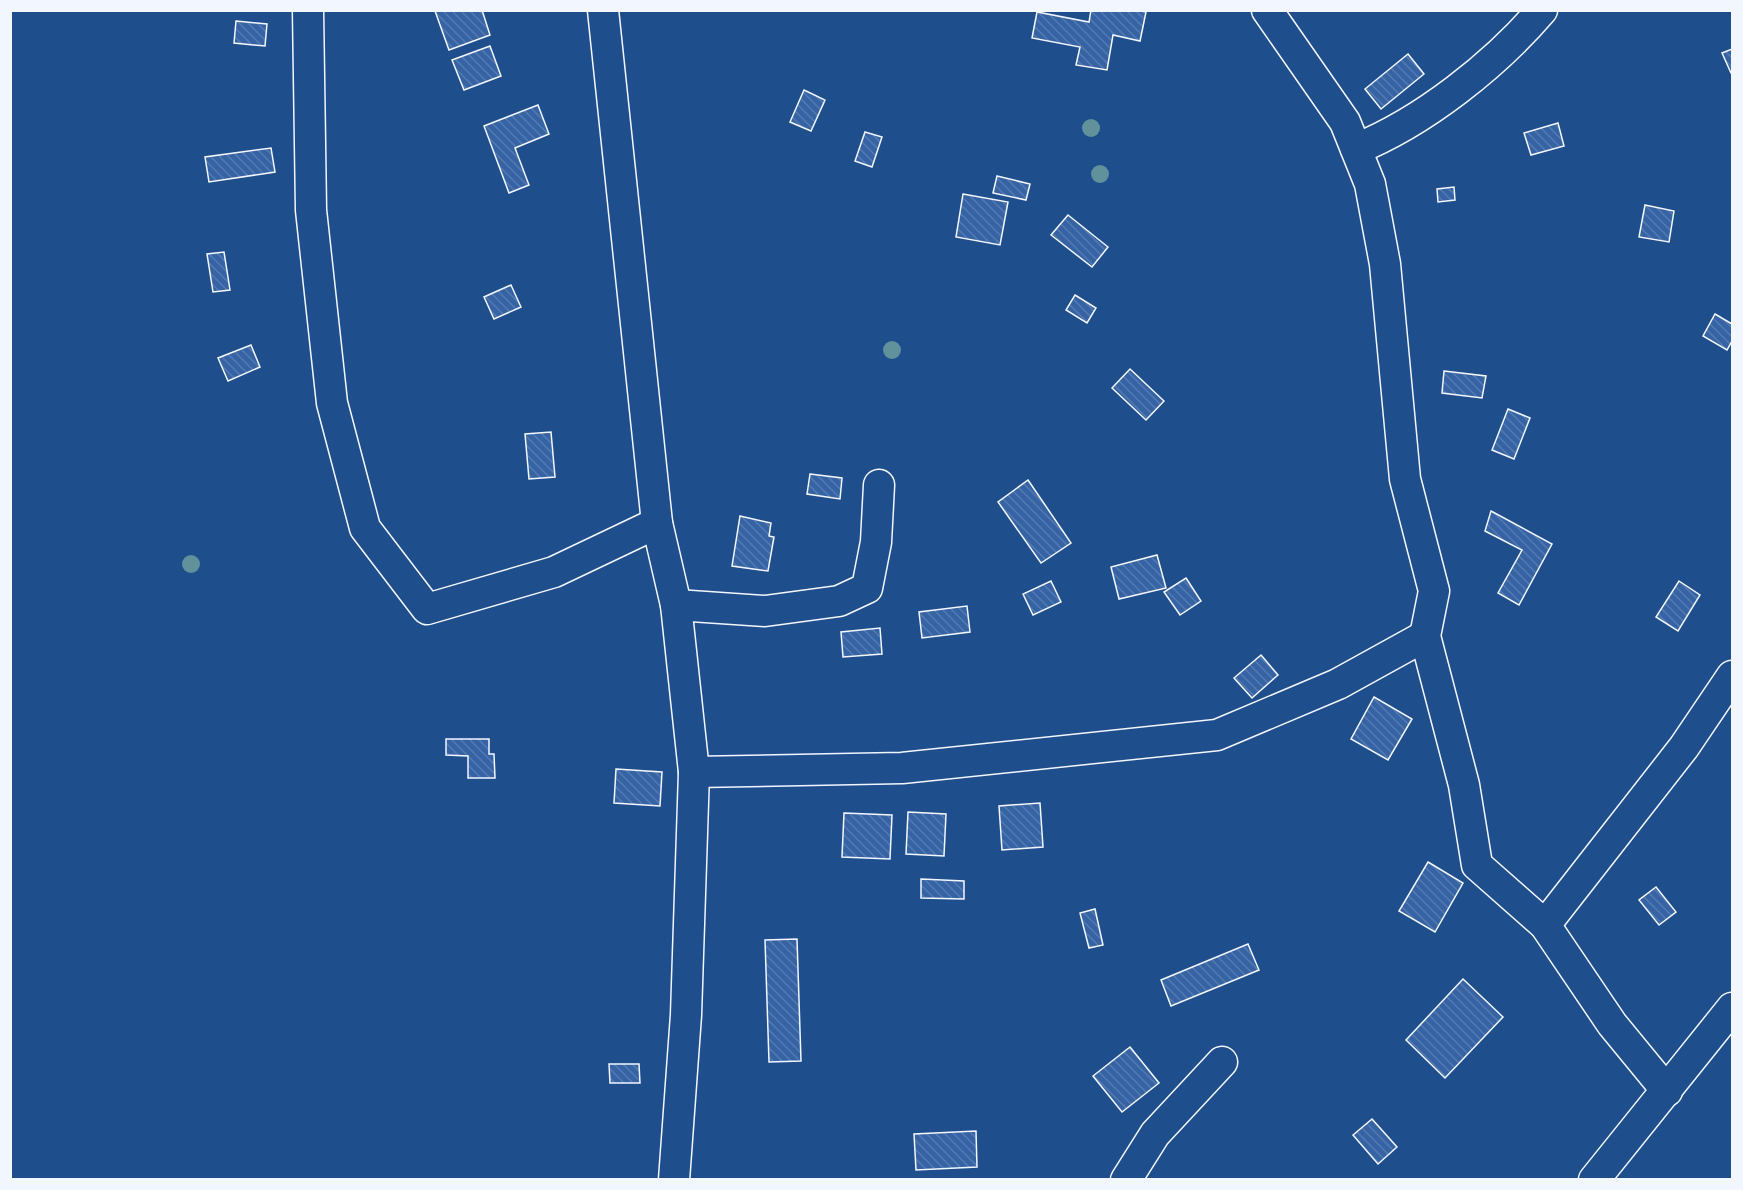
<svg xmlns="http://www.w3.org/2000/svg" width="1743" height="1190" viewBox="0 0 1743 1190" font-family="'Noto Sans',sans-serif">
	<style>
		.building { fill: url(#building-back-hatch); stroke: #f2f6ff; stroke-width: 1.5 }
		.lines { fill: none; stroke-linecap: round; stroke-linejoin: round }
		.street-casing { stroke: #f2f6ff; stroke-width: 33 }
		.street { stroke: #1f4e8c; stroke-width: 30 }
		.tree { fill: #61919a }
	</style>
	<defs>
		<pattern id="building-back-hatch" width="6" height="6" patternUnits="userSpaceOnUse" patternTransform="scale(1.5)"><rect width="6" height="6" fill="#3563a3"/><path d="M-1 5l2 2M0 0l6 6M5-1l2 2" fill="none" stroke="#537ab1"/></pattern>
	</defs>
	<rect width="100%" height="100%" fill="#1f4e8c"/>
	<g class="building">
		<path d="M482,10L490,35L449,50L435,11Z"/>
		<path d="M1091,10H1136L1146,12L1140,41L1113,35L1107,70L1076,65L1080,47L1032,38L1037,12L1089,22Z"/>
		<path d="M236,21L267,24L265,46L234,43Z"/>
		<path d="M490,46L501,76L464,90L452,60Z"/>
		<path d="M1732,49V73H1731L1722,53Z"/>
		<path d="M1408,54L1424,74L1381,109L1365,89Z"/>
		<path d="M804,90L825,100L811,131L790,122Z"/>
		<path d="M538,105L549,134L515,148L529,185L509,193L484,126Z"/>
		<path d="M1558,123L1564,146L1531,155L1524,133Z"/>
		<path d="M865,132L882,137L872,167L855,161Z"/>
		<path d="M271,148L275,172L209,182L205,157Z"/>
		<path d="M997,176L1030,184L1026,200L993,193Z"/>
		<path d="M1454,187L1455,200L1438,202L1437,189Z"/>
		<path d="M963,194L1008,202L1000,245L956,237Z"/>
		<path d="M1645,205L1674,211L1669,242L1639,237Z"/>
		<path d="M1068,215L1108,247L1092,267L1051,235Z"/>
		<path d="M224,252L230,290L213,292L207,254Z"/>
		<path d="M511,285L521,307L494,319L484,297Z"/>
		<path d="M1075,295L1096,308L1087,323L1066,310Z"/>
		<path d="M1715,314L1732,324V341L1727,350L1703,336Z"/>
		<path d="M251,345L260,367L228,381L218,358Z"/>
		<path d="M1130,369L1164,401L1146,420L1112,388Z"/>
		<path d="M1444,371L1486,376L1482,398L1442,393Z"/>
		<path d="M1508,409L1530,418L1514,459L1492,450Z"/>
		<path d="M551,432L555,477L529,479L525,434Z"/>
		<path d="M810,474L842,478L840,499L807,494Z"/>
		<path d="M1028,480L1071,543L1041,563L998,502Z"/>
		<path d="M1491,511L1552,544L1519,605L1498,593L1522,550L1485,531Z"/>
		<path d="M740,516L771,523L769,536L774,537L768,571L732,566Z"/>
		<path d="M1157,555L1166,588L1119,599L1111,567Z"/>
		<path d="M1186,578L1201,601L1180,615L1164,592Z"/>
		<path d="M1051,581L1061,602L1033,615L1023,594Z"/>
		<path d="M1679,581L1700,595L1678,631L1656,617Z"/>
		<path d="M967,606L970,632L922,638L919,612Z"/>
		<path d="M880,628L882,654L843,657L841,632Z"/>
		<path d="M1261,655L1278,675L1252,698L1234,678Z"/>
		<path d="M1374,697L1412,719L1388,760L1351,739Z"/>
		<path d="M446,739H489V754H494L495,778H468V756L446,755Z"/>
		<path d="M616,769L662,772L660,806L614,803Z"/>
		<path d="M1040,803L1043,847L1002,850L999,806Z"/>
		<path d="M908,812L946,814L944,856L906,854Z"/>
		<path d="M844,813L892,815L890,859L842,857Z"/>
		<path d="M1428,862L1463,883L1435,932L1399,911Z"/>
		<path d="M921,879L964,881V899L921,898Z"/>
		<path d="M1656,887L1676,912L1659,925L1639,900Z"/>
		<path d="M1095,909L1103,945L1089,948L1080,913Z"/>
		<path d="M797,939L801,1061L769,1062L765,940Z"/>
		<path d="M1248,944L1259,970L1171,1006L1161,980Z"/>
		<path d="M1463,979L1503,1017L1445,1078L1406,1040Z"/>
		<path d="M1130,1047L1159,1083L1122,1112L1093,1076Z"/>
		<path d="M609,1064H639L640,1083H610Z"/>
		<path d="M1372,1119L1397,1147L1378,1164L1353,1135Z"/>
		<path d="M976,1131L977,1167L916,1170L914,1134Z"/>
	</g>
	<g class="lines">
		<defs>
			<g id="street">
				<path d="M308,10L311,210L332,403L365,528L427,609L554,572L657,523"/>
				<path d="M603,10L657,523L676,605L694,772L686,1015L674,1180"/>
				<path d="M1267,10L1345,122L1370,184L1385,264L1405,479L1434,591L1425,636L1464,785L1477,865L1545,925L1612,1024L1667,1091"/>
				<path d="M1356,149C1423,122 1495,65 1542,10"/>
				<path d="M676,605L765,611L839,601L867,588L876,542L879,485"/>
				<path d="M694,772L902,768L1217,735L1338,684L1425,636"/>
				<path d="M1545,925L1684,747L1732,676"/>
				<path d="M1126,1180L1155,1134L1222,1062"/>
				<path d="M1594,1180L1732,1008"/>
			</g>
		</defs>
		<use href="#street" class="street-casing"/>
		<use href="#street" class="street"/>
	</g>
	<g class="tree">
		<circle cx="1091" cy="128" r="9"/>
		<circle cx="1100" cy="174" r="9"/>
		<circle cx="892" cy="350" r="9"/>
		<circle cx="191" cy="564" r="9"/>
	</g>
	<rect width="1743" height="1190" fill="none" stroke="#f2f6ff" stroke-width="24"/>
</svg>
